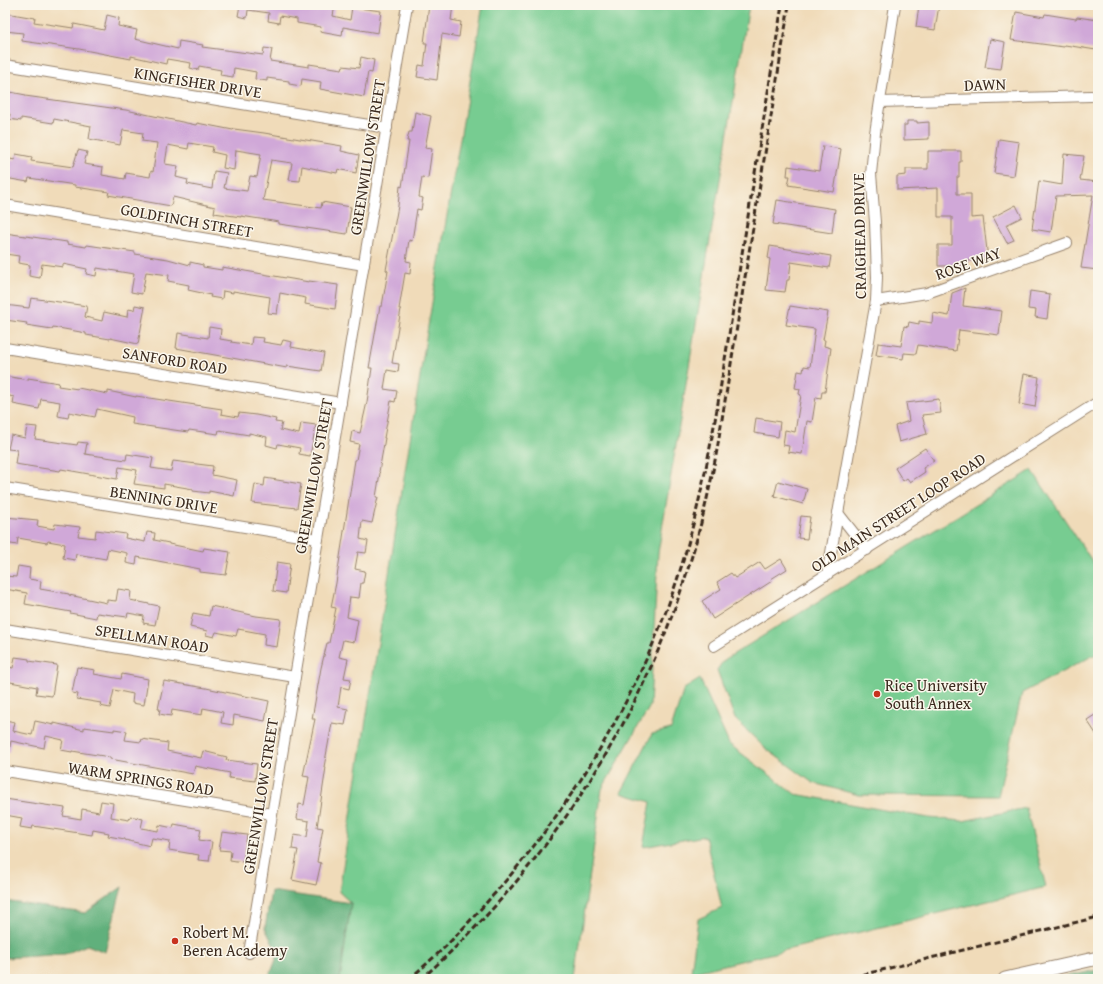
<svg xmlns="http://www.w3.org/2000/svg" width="1103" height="984" viewBox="0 0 1103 984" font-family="'Gentium Book Plus',serif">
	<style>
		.green { fill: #77cc91; stroke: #597b58 }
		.forest { fill: #61b07b; stroke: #4e6d4c }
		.building { fill: #d0a8d8; fill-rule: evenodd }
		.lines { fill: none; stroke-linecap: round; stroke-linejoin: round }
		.minor-casing { stroke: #96826c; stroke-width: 12 }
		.major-casing { stroke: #96826c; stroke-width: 15 }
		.minor { stroke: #fff; stroke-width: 10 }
		.major { stroke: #fff; stroke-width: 13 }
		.rail { stroke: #3b2a1e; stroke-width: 3; stroke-dasharray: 6 3; stroke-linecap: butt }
		.poi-dot { fill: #c8321e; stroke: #fbf7ec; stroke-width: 1.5 }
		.labels { text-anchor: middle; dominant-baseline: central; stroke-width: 3; stroke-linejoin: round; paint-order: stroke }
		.street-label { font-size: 16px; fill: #3b2a1e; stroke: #fbf7ec }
		.poi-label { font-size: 16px; fill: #3b2a1e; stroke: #fbf7ec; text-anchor: start }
	</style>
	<rect width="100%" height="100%" fill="#fbf7ec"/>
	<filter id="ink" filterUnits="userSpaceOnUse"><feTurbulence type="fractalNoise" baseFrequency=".025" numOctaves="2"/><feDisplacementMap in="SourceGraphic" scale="8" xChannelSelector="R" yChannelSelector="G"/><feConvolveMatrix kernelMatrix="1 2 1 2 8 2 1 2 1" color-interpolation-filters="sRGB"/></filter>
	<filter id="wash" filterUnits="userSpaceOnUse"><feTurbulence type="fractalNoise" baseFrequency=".012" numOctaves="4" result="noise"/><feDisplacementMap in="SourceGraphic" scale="16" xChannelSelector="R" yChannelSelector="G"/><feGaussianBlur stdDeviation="0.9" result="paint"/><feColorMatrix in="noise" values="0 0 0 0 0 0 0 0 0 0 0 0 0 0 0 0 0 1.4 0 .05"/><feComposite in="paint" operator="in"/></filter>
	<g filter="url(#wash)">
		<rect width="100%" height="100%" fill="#f0dbb9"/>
		<g class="green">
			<path d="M483,5H749L658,553L650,706L602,789L575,979H340L351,903L339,892L425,344Z"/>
			<path d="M1032,470L1098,570V653L1022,693L998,796L859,795L813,783L765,748L735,719L717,670L724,660Z"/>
			<path d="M700,679L729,744L795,794L929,818L963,821L1026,808L1046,887L691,973L698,919L722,908L705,836L643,847L651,802L621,793L652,734L671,729L684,689Z"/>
		</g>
		<g class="forest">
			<path d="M122,887L105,952L87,945L65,954L5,958V901L85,913Z"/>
			<path d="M271,891L351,903L340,979H264L269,978L278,954L265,928Z"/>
			<path d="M1098,970V979H1053Z"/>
		</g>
		<g id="blocks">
			<g class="building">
				<path d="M240,5H335L333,16L350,20L352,7L381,11L378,33L343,27L342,36L320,32L321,27L297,23V19L280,16L279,23L268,21L269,13L248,10L247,18L238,16Z"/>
				<path d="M429,5H453L451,20L461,22L459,37L442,34L437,80L417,77L419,65L424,66L427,43H424Z"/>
				<path d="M919,5H939L935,30L916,27Z"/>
				<path d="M1016,12L1044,17L1045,14L1076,19L1077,17L1098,20V39L1096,50L1065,45L1064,47L1011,40Z"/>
				<path d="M6,13L35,18L34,22L73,28L74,24L104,30L107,15L119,18L118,26L137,30L135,39L178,49L179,41L203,45L202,47L263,55L264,48L272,49L270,61L309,67V64L342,69L343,66L359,68L361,57L374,60L372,73L368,72L364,97L320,89L321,82L302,79L301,86L289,84V81L267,78V81L255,79L256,72L234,68L233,77L220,75L221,70L199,66L198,70L190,68L191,63L167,59L166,64L131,56V59L79,49L22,41L23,33L5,31Z"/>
				<path d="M990,39L1005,42L1001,69L985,67Z"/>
				<path d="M5,91L26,95L25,96L126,110L196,125L197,123L233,130L234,129L264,133L342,146L341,151L359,155L356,173L338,169L337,173L302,166L300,181L289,180L292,163L271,160L263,200L321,208L322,202L351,207L347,234L279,224V222L241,216V217L214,213L215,207L173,197L171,206L108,195L109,192L75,187V185L29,178L28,182L5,178V158L15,160L16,154L32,157L31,161L73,167L78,150L87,152L84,164L103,167L102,175L125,179L126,173L150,177L151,171L153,172L157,143L142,141L143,133L123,130L120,145L89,139L91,126L54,119L53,123L21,118V121L9,119L10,114L5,113ZM189,143L213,147L212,152L225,155L223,168L234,170L236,150L261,154L257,177L250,176L247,191L224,188L227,173L214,171L212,189L187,184L188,180L176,177L178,166L165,164L168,145L188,149Z"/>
				<path d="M415,112L431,116L425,148L432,149L428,178L422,177L419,197L423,198L421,210L417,209L412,241L409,240L406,261L411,262L410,274L405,273L399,309H401L392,363L399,364L398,372L387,370L384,389L397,391L395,402L391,401L384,438H385L379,472L380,473L376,497H378L372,523L362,521L360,539L368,541L366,553L358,552L355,569L365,571L363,583H361L359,598L350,597L347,617L358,620L354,642L343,640L339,657L348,659L344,678L351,679L349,689L341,687L338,707L348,709L345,725L332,723L324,767H326L317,827L323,828L317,862L321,863L316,885L292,880L298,850L292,849L294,835L307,837L309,821L297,819L299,804L304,805L309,777L303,776L315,719H312L321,668L327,643H329L336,608L331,607L336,583L355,460H356L359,444L350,442L352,431L360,433L367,402L372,368H369L380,306H382L388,271L386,270L398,206L400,186L402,187L409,141H407L409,132H412Z"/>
				<path d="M907,121H917V123L929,122V139L904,140V125H907Z"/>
				<path d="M999,139L1019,142L1014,176L994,173Z"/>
				<path d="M823,146L841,149L834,192L788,185L790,176H787L788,166L819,171Z"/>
				<path d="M928,151H961V162H959V177H957V194H971V218L983,217L988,259L968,261V266H938V245H952V217H938V188L897,190V176L906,175V169H928Z"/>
				<path d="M1064,154L1084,156L1080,180L1098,182V270L1081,268L1093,195L1056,196L1051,232L1032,229L1039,181L1062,185Z"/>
				<path d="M777,200L835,209L832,233L773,224Z"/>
				<path d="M1016,205L1022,217L1006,225L1014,240L1007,243L993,217Z"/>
				<path d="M5,233L67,242V244L86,247L87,245L135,252V254L168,259L190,265V262L203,265V267L222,270V267L309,282V281L338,285L335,309L305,304L306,298L280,293L277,314L268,313L270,297L233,291V293L223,291L222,299L210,297L211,295L188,290L189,285L168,281L169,275L146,272L142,294L131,292L134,274L97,268L96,276L86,274L87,269L63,264V267L42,264L40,278L29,276L30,265L18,263L19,256L5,254Z"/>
				<path d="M770,246L831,256L829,268L791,262L789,280H787L785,292L766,290L770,259L768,258Z"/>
				<path d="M965,288L963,306L1002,311L999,335L959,330L956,351L918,345L916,354L904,353L903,359L876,355L878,343L901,346L904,326L908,327L909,322L919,324V321L932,323L933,313L949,316L952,293Z"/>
				<path d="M1030,291L1050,294L1047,319L1035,317L1036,310L1028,309Z"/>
				<path d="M31,298L87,306L85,317L102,321L104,312L127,317L128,309L134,310L135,305L145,307L138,344L110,338V339L86,335V333L53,327L52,329L26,325L27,323L5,320V305L29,308Z"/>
				<path d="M790,306L828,312L823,340H825L824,346L831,348L825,392H822L821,398L816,397L812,422L807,421L802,454L788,452L789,446L783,445L785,430L795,432L801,395L799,394L800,389L795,388L798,371L803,372L804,366L810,367L815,329L786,325Z"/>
				<path d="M209,327L221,329L220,339L232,341L231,342L251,345L252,337L264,338L263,342L281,345L283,340L292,342L291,347L324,353L321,371L287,366V368L176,348L178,333L208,338Z"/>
				<path d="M1024,374L1039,377L1035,407L1019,404Z"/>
				<path d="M5,376L28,380V378L59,383L58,386L78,389V388L108,394V391L136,397V396L222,409L221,414L238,417L239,413L256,415L276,419L275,422L282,423L280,430L299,434L301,423L316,425L310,456L299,454L300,448L278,444L277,448L266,445L267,437L249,433V435L219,430L218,434L189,430L188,432L132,424L133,417L97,409L95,417L69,412L68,418L58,416L60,402L41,399L39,409L13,404L14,397L5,395Z"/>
				<path d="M939,399L941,413L922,415L927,434L899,442L895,426L909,421L906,403Z"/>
				<path d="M756,418L780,422L778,437L754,433Z"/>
				<path d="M27,426L37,427L35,439L77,445L78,442L87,443L85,454L126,460L127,454L153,458L151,468L171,471L173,461L213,466L212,475L237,480L234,496L209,491V493L193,491V489L164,484V488L134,484L137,470L119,467L117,479L61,469L60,471L15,464L17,450L8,449L11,435L25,438Z"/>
				<path d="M925,448L934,461L923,468L925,472L910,482L907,478L903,481L895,468Z"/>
				<path d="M265,478L301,484L297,508L252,503L255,484L264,486Z"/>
				<path d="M778,481L807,489L803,504L774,496Z"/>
				<path d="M801,516L810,517L807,539L798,538Z"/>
				<path d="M5,517L38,520L37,526L54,529L55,524L80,527L78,536L95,538L96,530L126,534L125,538L145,542L147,532L155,533L154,540L169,543V544L203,551L204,548L230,552L226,575L200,572V569L137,557L136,565L126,563L127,553L108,549L106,559L76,554L75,560L63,558L65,544L48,541L47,543L18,538L17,545L5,543Z"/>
				<path d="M781,559L787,569L771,579L772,581L713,619L702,601L721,589L717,582L731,573L735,578L760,562L765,569Z"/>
				<path d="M277,562L290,564L286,593L273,591Z"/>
				<path d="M18,566L30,568L29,579L41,581L40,589L69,594V595L107,603V600L116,601L118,589L131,591L130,600L159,606L155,625L143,623L144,616L128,613L127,617L97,613L96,618L70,613L71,612L25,604L27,593L5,589V576L16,577Z"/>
				<path d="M211,606L256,616L281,619L277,647L264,645L265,634L238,629L236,636L216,632L214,637L206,635L207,631L190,627L193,613L209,616Z"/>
				<path d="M15,657L29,659V661L57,665L52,696L36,694L37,687L5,681V666L13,668Z"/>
				<path d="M77,667L95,670L94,674L121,679L122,674L148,679L144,705L132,703L133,694L114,690L110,708L100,706L101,703L77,699L78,694L72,693Z"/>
				<path d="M164,681L206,688L269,701L265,721L234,715L233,725L221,723L223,712L203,708L202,715L172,710L171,716L159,714L160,709H158Z"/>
				<path d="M1098,713V737L1087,720Z"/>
				<path d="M5,720L15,722L13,731L32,735L35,721L54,725V723L84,730V727L114,731V729L127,731L125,740L141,742L142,739L168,743L167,751L201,758L203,751L227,757L226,760L257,764L255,781L229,778L230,773L195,766L193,774L110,759V757L72,751V752L61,750L63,740L46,736L44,748L11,741L9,752L5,751Z"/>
				<path d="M5,799L65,808L63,816L81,819L82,809L99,812L101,801L113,803L111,817L129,820L130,816L143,819L141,828L158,831L159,825L173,828L174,824L201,829L199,840L212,842L209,861L198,860L199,855L169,850L170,841L152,838L150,846L125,840V839L108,836L109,833L93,830L92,835L33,826L32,829L20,827L22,818L5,815Z"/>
				<path d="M222,832L247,835L243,862L230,860L231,851L219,850Z"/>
			</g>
		</g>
	</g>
	<g filter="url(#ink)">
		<use href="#blocks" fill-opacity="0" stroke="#96826c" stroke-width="1"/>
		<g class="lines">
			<defs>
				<g id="minor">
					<path d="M5,65L387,128"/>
					<path d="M880,102L1091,96"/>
					<path d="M5,205L364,265"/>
					<path d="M876,301L927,293L1067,243"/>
					<path d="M5,348L341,403"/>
					<path d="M5,488L318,539"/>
					<path d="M838,513L867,550"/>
					<path d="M827,575L876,301L877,277L875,222L871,174L875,133L895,5"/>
					<path d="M5,629L295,677"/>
					<path d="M714,646L1098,402"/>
					<path d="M5,771L272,814"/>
					<path d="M249,953L407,5"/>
				</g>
				<path id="major" d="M1005,979L1098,958"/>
			</defs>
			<use href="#minor" class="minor-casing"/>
			<use href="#major" class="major-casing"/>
			<use href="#minor" class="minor"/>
			<use href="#major" class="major"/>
			<g class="rail">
				<path d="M409,979C421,969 433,958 444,948C462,930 479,911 496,892C580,796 646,683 683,561C698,511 708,460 717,409L782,5"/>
				<path d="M421,979C537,878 631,738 680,593C697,544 709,495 718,444L789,5"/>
				<path d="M845,979L1098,917"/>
			</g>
		</g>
	</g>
	<g class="poi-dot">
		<circle cx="877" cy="694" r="4"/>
		<circle cx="175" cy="941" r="4"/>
	</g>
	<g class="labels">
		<g class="street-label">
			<text transform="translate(198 82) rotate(9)">KINGFISHER DRIVE</text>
			<text transform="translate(985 84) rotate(-2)">DAWN</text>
			<text transform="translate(367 157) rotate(-81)">GREENWILLOW STREET</text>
			<text transform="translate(187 220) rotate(10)">GOLDFINCH STREET</text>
			<text transform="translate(859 236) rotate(-91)">CRAIGHEAD DRIVE</text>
			<text transform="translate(968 263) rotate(-20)">ROSE WAY</text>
			<text transform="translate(175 360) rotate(9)">SANFORD ROAD</text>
			<text transform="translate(313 476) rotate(-80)">GREENWILLOW STREET</text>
			<text transform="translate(164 499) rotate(9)">BENNING DRIVE</text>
			<text transform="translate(898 512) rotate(-33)">OLD MAIN STREET LOOP ROAD</text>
			<text transform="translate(152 638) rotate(9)">SPELLMAN ROAD</text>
			<text transform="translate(141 778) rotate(9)">WARM SPRINGS ROAD</text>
			<text transform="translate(260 796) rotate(-81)">GREENWILLOW STREET</text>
		</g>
		<g class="poi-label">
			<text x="885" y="685">Rice University<tspan x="885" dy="18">South Annex</tspan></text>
			<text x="183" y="932">Robert M.<tspan x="183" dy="18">Beren Academy</tspan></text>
		</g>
	</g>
	<rect width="1103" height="984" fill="none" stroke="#fbf7ec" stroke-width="20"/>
</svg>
